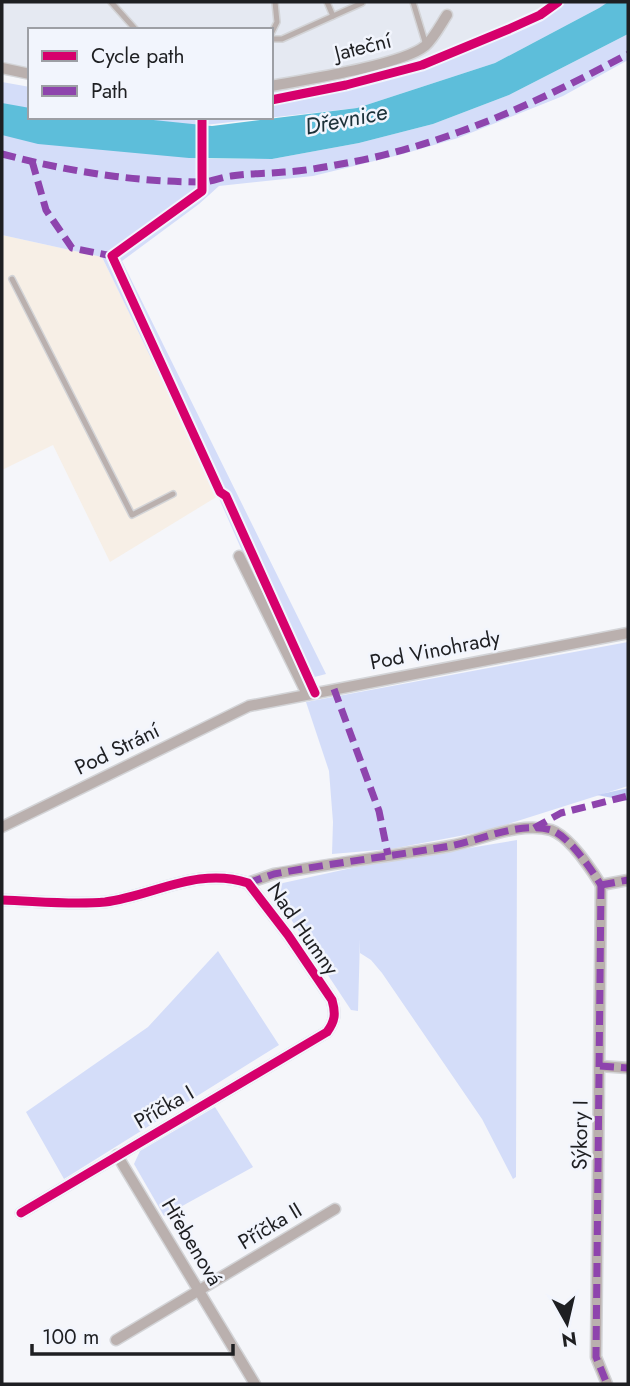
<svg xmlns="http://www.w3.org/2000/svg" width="630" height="1386" viewBox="0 0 630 1386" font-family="Jost,sans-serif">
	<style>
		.built { fill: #e5e9f2 }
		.industrial { fill: #f7efe6 }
		.green { fill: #d4ddf9 }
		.forest { fill: #c4d0f5 }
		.water { fill: #5dbeda }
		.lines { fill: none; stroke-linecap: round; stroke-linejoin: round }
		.lane-casing { stroke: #d3d4d7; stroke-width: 8 }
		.street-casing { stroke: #d3d4d7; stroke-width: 13 }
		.lane { stroke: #bab0ae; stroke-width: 5 }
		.street { stroke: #bab0ae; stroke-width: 10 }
		.quiet { stroke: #8e44ad; stroke-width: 7; stroke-dasharray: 14 7; stroke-linecap: butt }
		.cycleway-casing { stroke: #f2f5fd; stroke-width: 13 }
		.cycleway { stroke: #d6006c; stroke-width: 9 }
		.labels { text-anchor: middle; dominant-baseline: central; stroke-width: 5; stroke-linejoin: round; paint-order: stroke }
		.street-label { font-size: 21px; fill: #1e1f22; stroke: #f2f5fd }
		.water-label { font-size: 23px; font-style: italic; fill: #1c3139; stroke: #f2f5fd }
	</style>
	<rect width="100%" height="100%" fill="#f5f6fa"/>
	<path class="built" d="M2,2H552L544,8L491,33L435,55L321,85L271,93V30H30V80L2,75Z"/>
	<path class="industrial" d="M2,235L102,257L218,496L110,562L53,445L2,470Z"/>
	<g class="green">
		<path d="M552,2H608L599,8L495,63L357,108L205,125V117H271V93C326,85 382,73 435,55C473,42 509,25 544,8Z"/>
		<path d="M628,34V60L563,96L458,138L403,154L313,176L219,186L199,204L122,261L326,674L299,681L218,496L102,257L2,235V82L30,87V117H200V159H272L359,143L433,124L509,95Z"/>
		<path d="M628,642V786L486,831L391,849L332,854L333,822L329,771L306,702Z"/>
		<path d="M517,840L516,1177L513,1179L482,1119L382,973L371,960L360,953V939L358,1011L351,1010L269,886L361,866Z"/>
		<path d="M218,951L279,1045L64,1179L26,1112L148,1027Z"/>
		<path d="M215,1107L253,1167L164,1216L134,1164L140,1151Z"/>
	</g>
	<path class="forest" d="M628,788V801L597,795Z"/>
	<path class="water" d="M608,2H628V34L509,95L433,124L359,143L272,159L189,158L38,144L2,135V103L30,108V117H124L212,126L357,108L495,63L599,8Z"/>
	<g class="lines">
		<defs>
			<g id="lane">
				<path d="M111,2L136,30"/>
				<path d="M327,2L333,16"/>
				<path d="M413,2L426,45"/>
				<path d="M271,34L277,22L275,2"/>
				<path d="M271,39H282L362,3"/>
				<path d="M12,279L132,515L173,494"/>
			</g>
			<g id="street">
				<path d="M2,68L30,74"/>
				<path d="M271,86C304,80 402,65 425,46C434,38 441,24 447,15"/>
				<path d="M239,556L307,694"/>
				<path d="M2,827L249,706L628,633"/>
				<path d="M248,883L274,874C333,863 392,856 450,846C482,840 519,821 551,830C569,836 591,869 601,885"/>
				<path d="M601,885L596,1357L607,1384"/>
				<path d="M601,885L628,880"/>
				<path d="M2,900C36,901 70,905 105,902C153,896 198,866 248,883L288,935L332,1000C336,1014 335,1021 327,1032L21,1213"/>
				<path d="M600,1066L628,1068"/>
				<path d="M117,1155L255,1384"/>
				<path d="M116,1340L335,1209"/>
			</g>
		</defs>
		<use href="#lane" class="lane-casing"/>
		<use href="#street" class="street-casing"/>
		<use href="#lane" class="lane"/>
		<use href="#street" class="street"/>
		<g class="quiet">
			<path d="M2,154C66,171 134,182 201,182C212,182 221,177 231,176C249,173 267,174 284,172C307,171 330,166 352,162C450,143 541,101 628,54"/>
			<path d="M32,161L46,210L72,248L112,256"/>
			<path d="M334,689L379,811L388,855"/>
			<path d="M534,828L561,813L628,796"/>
			<path d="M248,883L274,874C333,863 392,856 450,846C482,840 519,821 551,830C569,836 591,869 601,885"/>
			<path d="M601,885L596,1357L607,1384"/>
			<path d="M601,885L628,880"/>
			<path d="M600,1066L628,1068"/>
		</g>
		<defs>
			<g id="cycleway">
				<path d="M271,100L346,85L422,65L509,29L540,15L558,2"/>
				<path d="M202,117V191L112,256L220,492L226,496L315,693"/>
				<path d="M2,900C36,901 70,905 105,902C153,896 198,866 248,883L288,935L332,1000C336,1014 335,1021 327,1032L21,1213"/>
			</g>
		</defs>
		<use href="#cycleway" class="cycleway-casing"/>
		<use href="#cycleway" class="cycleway"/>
	</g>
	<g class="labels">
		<g class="street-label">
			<text transform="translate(363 47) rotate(-14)">Jateční</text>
			<text transform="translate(435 650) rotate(-11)">Pod Vinohrady</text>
			<text transform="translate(117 749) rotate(-26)">Pod Strání</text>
			<text transform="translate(303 929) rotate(55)">Nad Humny</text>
			<text transform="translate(164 1107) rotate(-30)">Příčka I</text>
			<text transform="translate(580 1135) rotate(-89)">Sýkory I</text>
			<text transform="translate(270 1226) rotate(-31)">Příčka II</text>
			<text transform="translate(192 1242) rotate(59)">Hřebenová</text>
		</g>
		<g class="water-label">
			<text transform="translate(346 119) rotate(-11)">Dřevnice</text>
		</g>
	</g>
	<rect width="630" height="1386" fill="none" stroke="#1e1f22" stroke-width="7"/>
	<rect x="28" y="28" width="245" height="91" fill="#f2f5fd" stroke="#9d9fa5" stroke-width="2"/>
	<rect x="42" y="51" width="35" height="10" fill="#d6006c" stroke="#9d9fa5" stroke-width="2"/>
	<text x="91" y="63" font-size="21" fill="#1e1f22">Cycle path</text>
	<rect x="42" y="86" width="35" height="10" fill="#8e44ad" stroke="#9d9fa5" stroke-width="2"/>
	<text x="91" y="98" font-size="21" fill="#1e1f22">Path</text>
	<g transform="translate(567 1323) rotate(172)" stroke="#f2f5fd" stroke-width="5" paint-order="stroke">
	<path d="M0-5L12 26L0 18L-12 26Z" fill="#1e1f22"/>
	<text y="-10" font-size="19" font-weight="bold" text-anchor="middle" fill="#1e1f22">N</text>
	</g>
	<path d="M32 1344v10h201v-10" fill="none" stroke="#1e1f22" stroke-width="3.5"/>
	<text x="42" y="1344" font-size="21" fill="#1e1f22" stroke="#f2f5fd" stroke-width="5" paint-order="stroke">100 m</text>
</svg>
